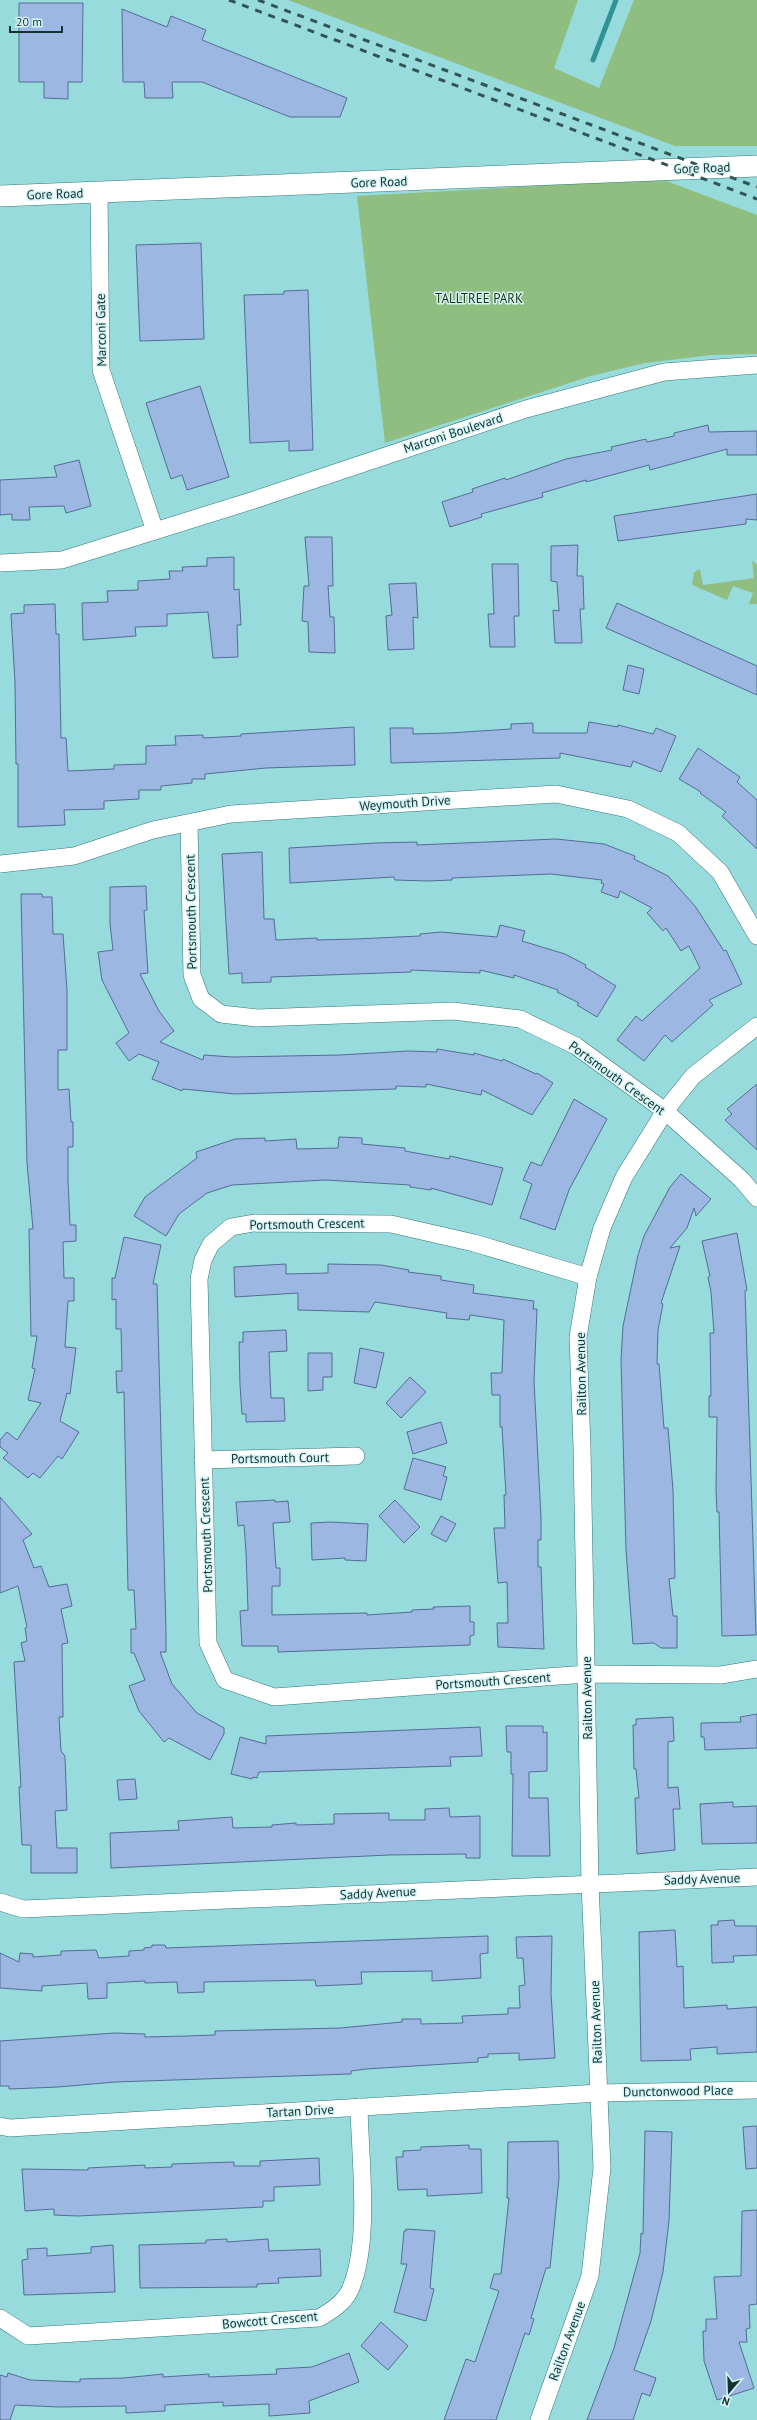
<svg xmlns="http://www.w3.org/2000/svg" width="757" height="2420" viewBox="0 0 757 2420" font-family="'PT Sans',sans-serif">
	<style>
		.green { fill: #90be81 }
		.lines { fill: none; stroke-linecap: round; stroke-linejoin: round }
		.stream { stroke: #2f9396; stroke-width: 5 }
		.building { fill: #9cb8e2; stroke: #536d93 }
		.minor-casing { stroke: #327779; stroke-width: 18 }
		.major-casing { stroke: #327779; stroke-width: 22 }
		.minor { stroke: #fff; stroke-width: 17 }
		.major { stroke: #fff; stroke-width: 21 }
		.rail { stroke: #305455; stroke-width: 3; stroke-dasharray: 7 7; stroke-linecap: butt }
		.labels { text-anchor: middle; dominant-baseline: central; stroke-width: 3; stroke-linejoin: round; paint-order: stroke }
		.street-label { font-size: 13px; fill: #153132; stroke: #d5f5f6 }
		.park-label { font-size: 13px; fill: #19350f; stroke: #d5f5f6 }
	</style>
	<rect width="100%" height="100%" fill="#97dbdd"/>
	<g class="green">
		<path d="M288,0H578L554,68L599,88L634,0H757V146H675Z"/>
		<path d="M661,179L757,215V354L711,355L645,363L591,376L385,443L357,196Z"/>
		<path d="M752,561L757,564V604H749L753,593L733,586L727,600L692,585L694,572L700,569L703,585L754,578Z"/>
	</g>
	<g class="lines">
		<path class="stream" d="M593,60L616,0"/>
	</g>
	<g class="building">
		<path d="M19,3H83L82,82H68V99L44,98V82H19Z"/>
		<path d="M122,9L167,27L171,16L206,30L202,40L347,98L340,117H290L202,82H172L173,98H145L144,82H123Z"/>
		<path d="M201,243L204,339L140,341L136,245Z"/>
		<path d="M308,290L313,450L289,451V441L250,443L244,295L284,294V291Z"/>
		<path d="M200,386L229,477L187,490L182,475L171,479L146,403Z"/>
		<path d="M708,425L709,432L757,431V455H727V449L650,470L649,465L586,482V480L542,493L543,497L481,514L482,517L450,527L442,502L473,492L472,489L505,478L506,480L566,459L612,450L611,447L646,439L647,442L674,436V433Z"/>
		<path d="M79,460L91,506L66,513L64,506L29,507L30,520H12V514L0,515V480L57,477L54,466Z"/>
		<path d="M757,494V520L746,519V524L618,541L614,516Z"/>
		<path d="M305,537H332L333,586H328L330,617H334L335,653L309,652L308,622L302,621L304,586H309Z"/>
		<path d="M578,545L577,576H583L584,609H580L582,643H555L553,610L559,611L557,582L551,581V546Z"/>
		<path d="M234,557V590L239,589L241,625H237L238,657L213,658L208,612L167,614V626L135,627L136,636L83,640L82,603L108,602L107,591L138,590V581L170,579L169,571H183L182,567L207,566V558Z"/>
		<path d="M492,564H518L519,616H514L515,647H490L488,614H494Z"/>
		<path d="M416,583L418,618L413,617L414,649L388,650L386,616L392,615L389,584Z"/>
		<path d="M617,603L757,666V695L606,628Z"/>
		<path d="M55,604L56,634H59L61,738H66L68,771L114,769V765L146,764V746L176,745L175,736L203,735V738L241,736V734L354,727L355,765L266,768L205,774V779H192V783L161,786V790H139V799L104,801V809L64,810L65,825L18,827V764H16L15,683L11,614L24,613V605Z"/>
		<path d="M628,665L644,669L639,694L623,690Z"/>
		<path d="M589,722L618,727V725L653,734L656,728L676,736L661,772L633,761L631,767L560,753V758L391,763L390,728H413V734L449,733L511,729V724L533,723V733H587Z"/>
		<path d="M698,748L740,777L737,782L757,800V849L722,816L726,812L700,793L701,792L679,779Z"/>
		<path d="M556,839L604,844L635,856L634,859L668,876L695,906L724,951L726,950L742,984L709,1000L713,1005L672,1042L665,1035L644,1061L617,1040L636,1016L642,1021L700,968L689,946L681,951L666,928L663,931L647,913L652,908L620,891L618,898L601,892L604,884L601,883L602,880L551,874L452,878V880L428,881L395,880L394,877L290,883L289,848L376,843L417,842V845Z"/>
		<path d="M262,852L264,919H274L276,940L317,938V940L356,939L420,936V934L441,932L497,937L500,925L525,931L522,941L565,954L586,965L585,967L616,986L597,1017L577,1005L579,1003L557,992L558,990L514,975V978L480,970V973L411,970V972L271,977V982L242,983V973L229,974L222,854Z"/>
		<path d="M146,886L147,910L144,911L148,973L140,974L159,1011L174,1031L160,1042L203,1060L204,1055L232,1057L340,1055L408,1051L437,1052V1049L474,1055V1053L502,1061L503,1059L536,1074L537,1073L553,1083L532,1115L482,1090L481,1095L426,1084V1087L396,1086V1089L235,1094L183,1089L182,1091L152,1079L159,1062L139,1054L129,1061L116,1043L129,1033L102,980L98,952L113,950L110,924V887Z"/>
		<path d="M21,894H42V897H52L53,934H63L67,990V1050H58V1090L69,1089L71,1122H73V1147H68V1180L70,1225H76V1241L63,1242L64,1278H74V1301H68L65,1347L76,1348L70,1394L67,1393L60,1421L79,1432L62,1459L58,1456L40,1478L33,1473L28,1478L3,1458L8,1453L0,1447V1440L7,1432L17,1440L41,1403L28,1400L35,1369L32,1368L37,1336H31L29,1229H33L27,1163Z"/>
		<path d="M757,1084V1150L725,1120L732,1114L727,1109Z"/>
		<path d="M574,1099L607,1119L569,1190L555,1230L520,1218L532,1184L523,1180L531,1162L541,1166Z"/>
		<path d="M339,1137L362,1138V1144L405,1148V1151L449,1159L450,1156L503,1168L492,1205L431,1188V1190L410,1187V1185L325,1180L232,1185L207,1193L179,1214L166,1236L134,1216L145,1197L197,1158L196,1152L235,1139L265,1138V1141L296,1139L297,1149L338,1148Z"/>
		<path d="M681,1174L711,1199L696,1216L694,1208L687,1228L670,1248L680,1246L661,1303L663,1304L658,1330L657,1364H659L664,1428H668L673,1490L675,1578L669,1579L673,1616H677V1648H661L654,1643L633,1644L626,1550L621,1360L623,1326L638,1255L644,1236L670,1187Z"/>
		<path d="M737,1233L747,1290L745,1291L756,1635L722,1636L719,1512H717L716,1489L717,1417H709V1396H711L710,1333H714L711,1292L708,1277L710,1276L702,1241Z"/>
		<path d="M124,1237L161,1245L153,1284H157L166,1632V1652H160L172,1684L197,1713L224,1728V1734L210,1760L169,1738L164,1742L139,1711L129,1686L145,1680L134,1653H131V1629H136L134,1590H128L124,1392L117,1393L116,1371H122L121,1329H116V1299L112,1300V1278H115Z"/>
		<path d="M286,1264V1274L328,1273V1264L381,1265L409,1270L408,1272L441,1276V1280L474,1285L473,1293L534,1301L533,1309H537L534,1381L541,1518V1540H538V1567H541L544,1649L498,1647L497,1623H508L507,1582L498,1583L494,1528H505L504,1495H506L502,1427H500V1395H492L491,1373H502L504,1320L470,1315L469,1320L446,1318L447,1313L375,1302L369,1312L298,1310V1293L235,1297L234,1267Z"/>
		<path d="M286,1330L287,1351L269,1352L271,1398H284L285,1421L246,1422V1414H242L240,1385L239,1342H243V1332Z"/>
		<path d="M360,1348L384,1353L376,1388L354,1383Z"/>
		<path d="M308,1353H332V1377H323V1390L308,1391Z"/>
		<path d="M410,1377L426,1392L401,1418L386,1403Z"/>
		<path d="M441,1422L447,1443L413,1454L407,1432Z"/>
		<path d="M413,1458L446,1467L443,1476L447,1477L441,1500L404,1489Z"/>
		<path d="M0,1497L32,1534L23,1540L34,1568L41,1566L49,1587L67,1584L72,1606L61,1609L68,1643L62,1644L63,1717H59L61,1751L65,1756L67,1810L55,1811L57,1848H77V1873H31V1845H22L19,1787H21L14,1662L25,1661L21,1643L27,1641L25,1628L27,1627L18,1586L0,1593Z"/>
		<path d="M275,1500V1502L288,1501L290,1522L273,1523L276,1568H280V1586H272V1615L367,1613V1615L412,1612V1610L434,1609L433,1607L470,1606V1622H474V1635L470,1636V1645L278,1652V1646H242L240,1611L248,1610L246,1552L244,1525L238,1526L236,1502Z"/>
		<path d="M395,1500L420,1527L404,1543L379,1516Z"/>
		<path d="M441,1516L456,1524L446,1542L431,1534Z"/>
		<path d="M330,1522L368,1524L366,1561L345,1560V1558L312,1560L311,1523Z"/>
		<path d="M757,1714V1748L705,1750L704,1737H701V1723L741,1722L740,1717Z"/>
		<path d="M673,1717L674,1741L668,1742V1788L678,1787L680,1809H673L675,1850L637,1854L635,1798H639L636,1769H634L633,1725H636V1719Z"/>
		<path d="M506,1726H543V1733L547,1732V1771L529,1772V1798H548L550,1856H512L513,1774H511V1752H507Z"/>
		<path d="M480,1727L482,1756L450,1757L451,1766L259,1772L257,1778L253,1777L252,1779L231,1774L240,1737L266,1744V1736Z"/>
		<path d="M135,1779L137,1799L119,1800L117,1780Z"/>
		<path d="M733,1802V1807L757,1806V1843L702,1844L700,1804Z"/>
		<path d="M449,1808L450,1817L480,1816V1858H466V1854L389,1855L111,1868L110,1833L179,1830L178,1821L232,1817L233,1828L272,1827V1825L296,1823V1825L334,1824V1814L389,1813V1820H425V1809Z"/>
		<path d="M734,1920L735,1926H757V1955L733,1956L734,1962L712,1963L711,1925H718V1921Z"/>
		<path d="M675,1930L677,1967L683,1966L684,2008L727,2005V2009L757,2007V2052L717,2054V2047L690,2049L691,2060L641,2061L639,1932Z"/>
		<path d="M488,1936V1953L480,1954L481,1978L432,1981V1971L361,1972L362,1984L316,1986L315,1980L204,1982V1992L178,1993L177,1982L145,1983V1981L107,1983V1998L88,1999L87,1983L42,1986V1991L0,1988V1953L19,1962L20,1953L33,1954V1957L61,1955V1951L96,1950L99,1958L129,1956V1951L144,1950V1948L152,1947V1945H165L166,1948Z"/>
		<path d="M552,1936L551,1993L555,2058L519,2060V2053L488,2054V2057L478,2058V2062L366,2069L351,2071V2074L115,2082L58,2087L9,2089V2086H0V2041L115,2033L145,2034V2037L186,2036L215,2035V2031L340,2028L402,2022V2019H421V2024L463,2023L462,2016L508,2014V2008H520L519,1986L525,1985L523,1958H517L516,1937Z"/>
		<path d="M757,2126V2168L746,2169L743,2127Z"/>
		<path d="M645,2131L672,2132L669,2221L663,2272L651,2321L634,2370L656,2378L650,2396L642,2393L633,2420H587L614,2348L640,2253L641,2233L643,2234Z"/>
		<path d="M558,2141L559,2178L550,2268H546L531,2318L534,2319L529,2335L525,2333L496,2420H444L466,2359L475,2362L499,2291L490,2288L494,2274H501L509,2198H507L508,2142Z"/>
		<path d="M469,2145V2149H481L482,2193L427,2196V2189L398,2190L396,2157H403V2151L421,2150V2147Z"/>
		<path d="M319,2158L320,2185L274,2187V2201H263V2207L78,2216L54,2215V2209L25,2211L22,2169L88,2170V2168L145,2165V2168L172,2167V2164L234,2162V2166H260V2161Z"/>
		<path d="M757,2210V2304L749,2305L750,2328L746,2329L747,2342H739L754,2388L717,2400L704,2361L703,2331H706V2319H717L714,2277L741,2276L742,2211Z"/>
		<path d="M406,2229L435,2231L430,2288L434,2289L426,2321L394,2312L407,2264H401L404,2231H406Z"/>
		<path d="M227,2239V2242L268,2239L269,2251L320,2249L321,2276L278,2278L279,2283L257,2284V2287L140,2288L139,2245L206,2243V2240Z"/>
		<path d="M113,2245L115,2292L24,2295L22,2260L28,2259L27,2249L47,2248V2256L91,2253V2247Z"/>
		<path d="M381,2322L408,2346L388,2370L361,2346Z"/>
		<path d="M349,2353L359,2382L309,2401L310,2413L269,2416V2404L223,2406V2402L165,2405V2411L126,2413V2406L59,2407L15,2405L10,2420H0V2375L7,2377L8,2373L30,2380L80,2382V2379L124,2378L163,2374V2377L209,2374V2377L277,2374L276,2369L312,2367Z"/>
	</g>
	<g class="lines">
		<defs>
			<g id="minor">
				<path d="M99,193L101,370L155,531"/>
				<path d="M0,563L62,560L254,500L526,409L664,372L757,365"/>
				<path d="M189,823L192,975L201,999L221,1014L257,1018L453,1011L520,1019L576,1046L665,1111L742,1180L757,1198"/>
				<path d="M0,864L74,856L153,830L231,814L556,794L628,809L678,833L720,872L757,936"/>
				<path d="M588,1277L474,1243L391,1224L254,1223L231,1227L211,1244L203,1260L199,1279L208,1643L225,1680L274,1697L587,1674L721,1675L757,1669"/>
				<path d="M203,1460L356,1456"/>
				<path d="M0,1902L23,1909L757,1877"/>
				<path d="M0,2126L10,2128L599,2093L757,2090"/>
				<path d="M0,2318L28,2336L319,2318C331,2311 344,2303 350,2290C371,2243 360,2159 359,2107"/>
				<path d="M539,2420L590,2276L602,2168L590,1883L582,1447L578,1337L588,1277L602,1228L624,1177L665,1111L693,1076L757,1026"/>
			</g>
			<path id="major" d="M0,196L757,166"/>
		</defs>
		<use href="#minor" class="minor-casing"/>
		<use href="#major" class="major-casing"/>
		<use href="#minor" class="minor"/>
		<use href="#major" class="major"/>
		<g class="rail">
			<path d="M229,0L757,199"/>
			<path d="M258,0L757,187"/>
		</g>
	</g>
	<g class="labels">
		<g class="street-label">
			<text transform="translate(702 168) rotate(-2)">Gore Road</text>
			<text transform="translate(379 182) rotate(-2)">Gore Road</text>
			<text transform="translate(55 194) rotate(-2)">Gore Road</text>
			<text transform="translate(101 330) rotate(-91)">Marconi Gate</text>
			<text transform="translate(453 433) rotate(-18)">Marconi Boulevard</text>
			<text transform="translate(405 803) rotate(-4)">Weymouth Drive</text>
			<text transform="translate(191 912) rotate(-91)">Portsmouth Crescent</text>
			<text transform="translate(617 1078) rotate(36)">Portsmouth Crescent</text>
			<text transform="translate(307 1224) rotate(-1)">Portsmouth Crescent</text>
			<text transform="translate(581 1374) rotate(-91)">Railton Avenue</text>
			<text transform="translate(280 1458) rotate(-1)">Portsmouth Court</text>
			<text transform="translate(206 1535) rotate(-92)">Portsmouth Crescent</text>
			<text transform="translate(493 1681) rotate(-4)">Portsmouth Crescent</text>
			<text transform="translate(587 1698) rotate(-91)">Railton Avenue</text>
			<text transform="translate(702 1879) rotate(-2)">Saddy Avenue</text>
			<text transform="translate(378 1893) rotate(-3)">Saddy Avenue</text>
			<text transform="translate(596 2022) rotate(-92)">Railton Avenue</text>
			<text transform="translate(678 2091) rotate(-1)">Dunctonwood Place</text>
			<text transform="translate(300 2111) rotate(-3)">Tartan Drive</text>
			<text transform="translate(270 2320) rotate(-5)">Bowcott Crescent</text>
			<text transform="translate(567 2341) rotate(-70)">Railton Avenue</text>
		</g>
		<g class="park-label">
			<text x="479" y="298">TALLTREE PARK</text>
		</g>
	</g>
	<g transform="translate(729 2392) rotate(199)" stroke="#d5f5f6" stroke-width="3" paint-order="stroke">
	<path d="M0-3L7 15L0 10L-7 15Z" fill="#153132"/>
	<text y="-6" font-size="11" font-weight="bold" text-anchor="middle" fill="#153132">N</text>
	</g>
	<path d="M10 26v6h52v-6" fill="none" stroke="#153132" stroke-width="2"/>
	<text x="16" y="26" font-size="12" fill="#153132" stroke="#d5f5f6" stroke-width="3" paint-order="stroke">20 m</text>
</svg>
